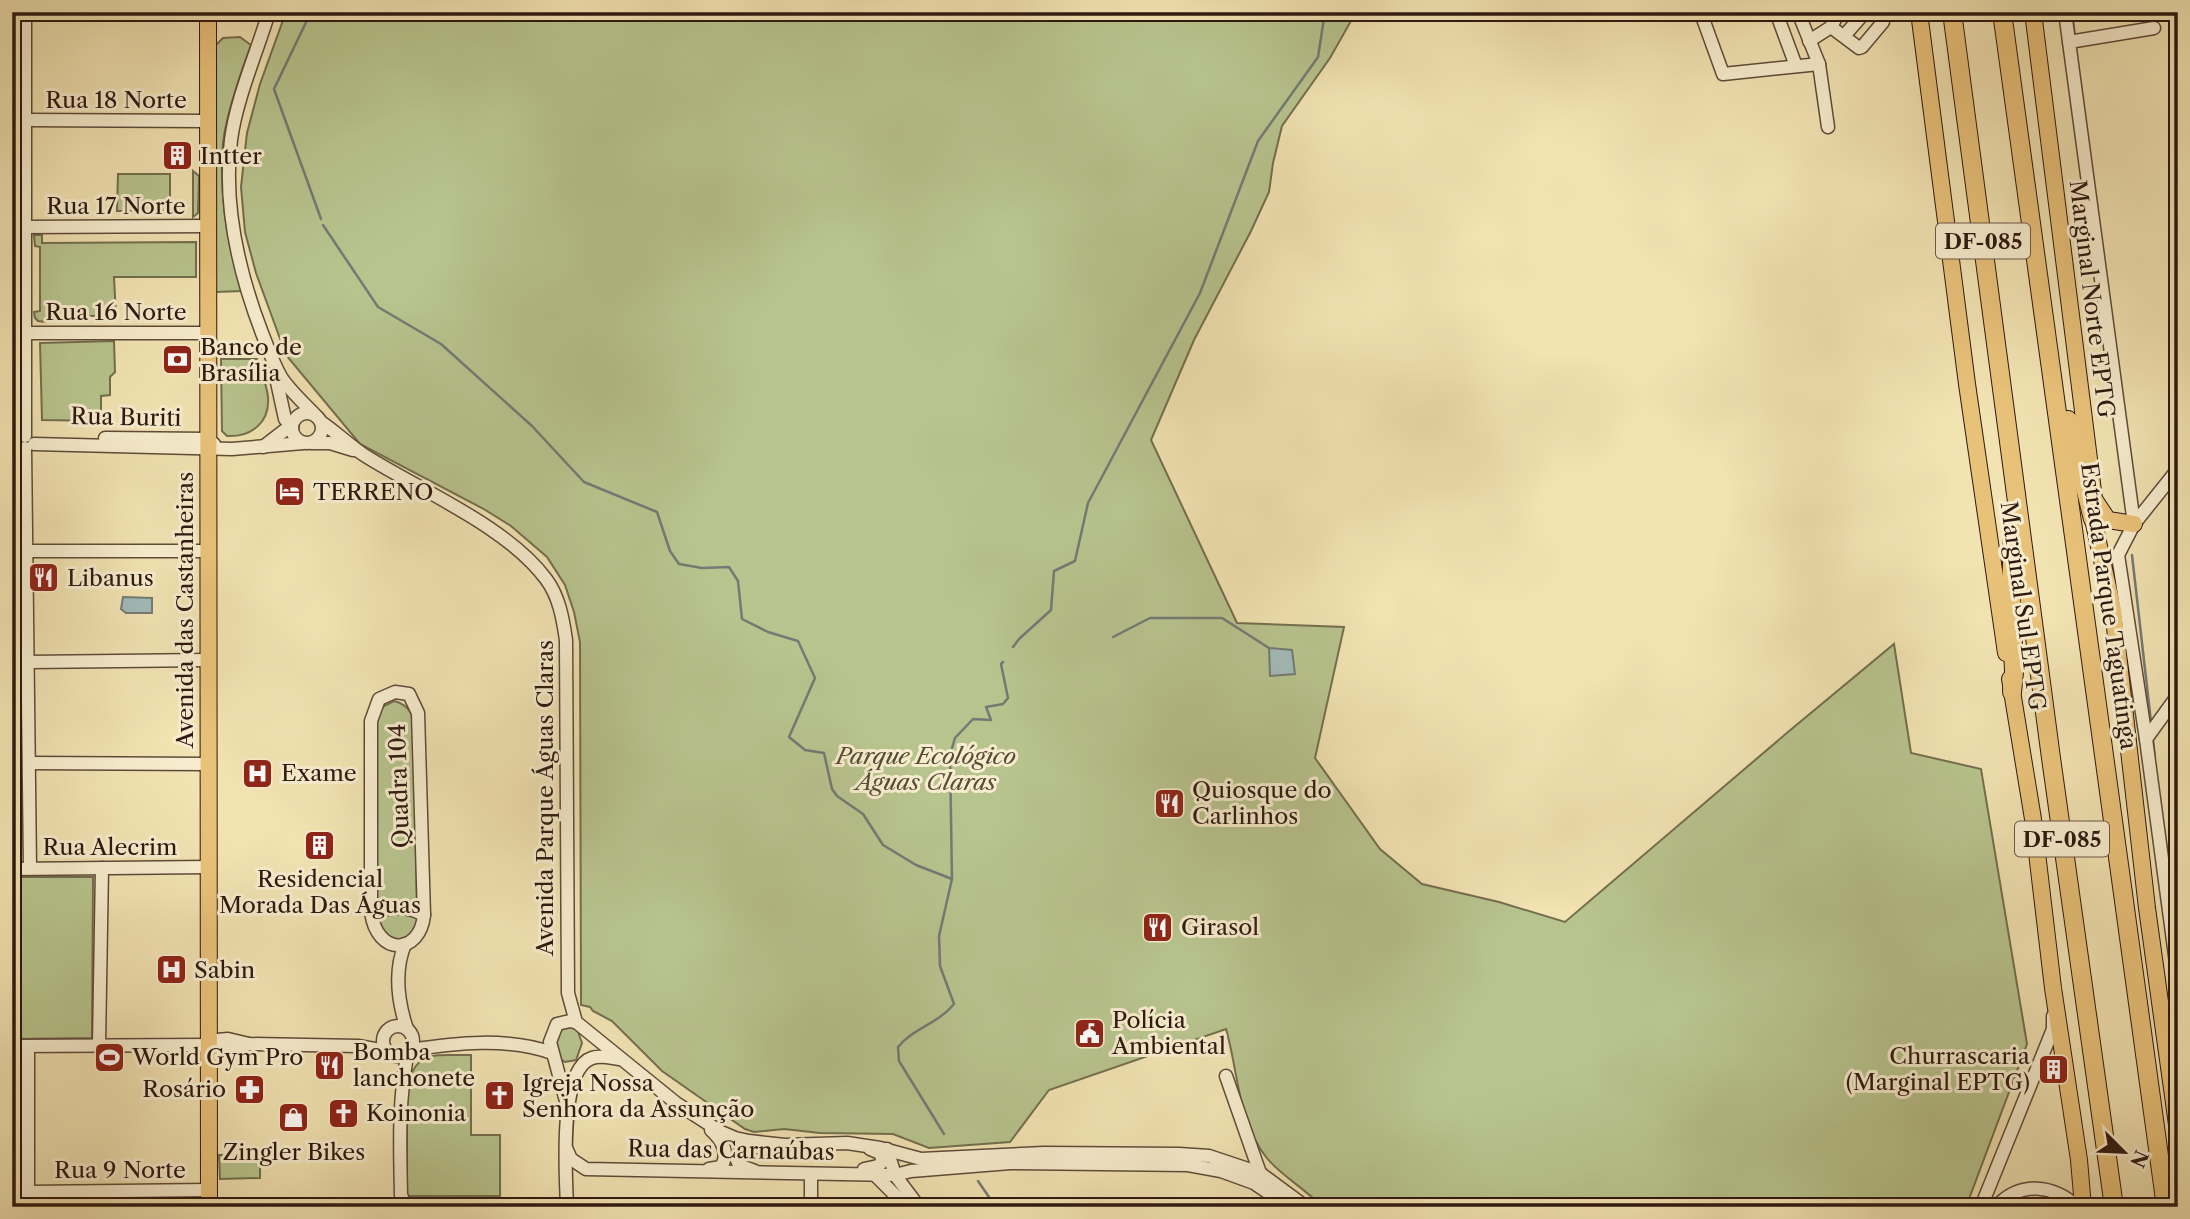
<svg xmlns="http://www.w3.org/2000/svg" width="2190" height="1219" viewBox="0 0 2190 1219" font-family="'Libre Caslon Text',serif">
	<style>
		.green { fill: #b8c48e; stroke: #736e4f; stroke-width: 2 }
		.water { fill: #a2bbb9; stroke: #747a75; stroke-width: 2 }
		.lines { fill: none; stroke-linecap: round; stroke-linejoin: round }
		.stream { stroke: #747a75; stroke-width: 2.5 }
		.minor-casing { stroke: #5f4b39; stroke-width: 15 }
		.major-casing { stroke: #2e1810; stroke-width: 18 }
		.highway-casing { stroke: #2e1810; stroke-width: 20 }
		.minor { stroke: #f7edce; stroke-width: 12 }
		.major { stroke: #e9c27a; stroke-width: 16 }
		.highway { stroke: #e9c27a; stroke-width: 18 }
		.labels { text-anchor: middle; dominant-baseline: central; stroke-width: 6; stroke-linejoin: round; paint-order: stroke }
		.shield { fill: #f7edce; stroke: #6a5849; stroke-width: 2 }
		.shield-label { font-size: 21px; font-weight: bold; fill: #2e1810 }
		.street-label { font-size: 23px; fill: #2e1810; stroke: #f7edce }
		.poi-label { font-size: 23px; fill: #2e1810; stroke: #f7edce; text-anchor: start }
		.park-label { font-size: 23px; font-style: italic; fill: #574c36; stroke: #f7edce }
	</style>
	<rect width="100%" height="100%" fill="#f2e3b3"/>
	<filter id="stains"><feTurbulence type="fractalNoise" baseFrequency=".00286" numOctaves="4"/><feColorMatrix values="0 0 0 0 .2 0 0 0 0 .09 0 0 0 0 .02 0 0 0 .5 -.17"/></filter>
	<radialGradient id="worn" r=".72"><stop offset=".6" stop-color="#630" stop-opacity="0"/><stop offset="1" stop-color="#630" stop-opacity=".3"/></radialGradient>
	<g class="green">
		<path d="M286,12H1356L1330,58L1282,126L1273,163L1269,192L1251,231L1194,340L1151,440L1237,623L1344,627L1315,758L1380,849L1422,884L1499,902L1565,922L1788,732L1894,644L1911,753L1981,769L2027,1044L1966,1207H1322C1305,1188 1281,1176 1266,1157C1238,1122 1238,1070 1226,1029L1049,1090L1010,1142L929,1148L893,1134L820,1133L784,1129L754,1132L745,1129L662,1071L612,1021L593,1011L590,1007L581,1005L580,642L574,612L565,585L547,557L511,526L482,508L360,444L286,355L256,273L245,232L241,187L247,133L260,84Z"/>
		<path d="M240,37L251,45C241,72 226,116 223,143C219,193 227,244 242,291L216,292L215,46L223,38Z"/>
		<path d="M18,95V142L12,143L14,203H20L19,251H14L15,311H20L17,428H12V96Z"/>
		<path d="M193,171L199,176L198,213L193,217Z"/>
		<path d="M118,174H170V205L177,206V211H117Z"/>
		<path d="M34,235H42V243L196,242V277H114L116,316H46V322L38,321L35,318L34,312L40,311V247L35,246Z"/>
		<path d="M114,341L115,372L110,377V395L101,396V421L42,420L40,343Z"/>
		<path d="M221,359H257C261,371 267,385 268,397C270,423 251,437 227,436L222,431Z"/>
		<path d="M12,454H14L19,571H12Z"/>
		<path d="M18,635L19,682L12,684V636Z"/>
		<path d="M394,701C407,704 413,713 415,725L417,925L409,938L385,941L374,914L377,715L384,706Z"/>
		<path d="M12,706L13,742L21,741L20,783L13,784L14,847L19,854L18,860L14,862L12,861Z"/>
		<path d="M18,877H93L92,1038L16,1039Z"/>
		<path d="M568,1025L577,1029L582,1043L576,1060L565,1062L557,1057C555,1040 550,1033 568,1025Z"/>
		<path d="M471,1055V1135H500V1196H407V1088C415,1048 437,1056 471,1055Z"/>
		<path d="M219,1155H260V1178L220,1179Z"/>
		<path d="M371,1201V1207H289V1203Z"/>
	</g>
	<g class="water">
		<path d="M123,597L152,598V613H126L121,609Z"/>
		<path d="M1269,648L1292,650L1295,674L1270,676Z"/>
	</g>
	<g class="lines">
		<g class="stream">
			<path d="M311,12L274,89L321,219"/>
			<path d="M2072,12L2075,38"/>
			<path d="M323,225L378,307L441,344L532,426L584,482L657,512L670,551L679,564L702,568L729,567L738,581L742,619L768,632L798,641L815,678L789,737L805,750L824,753L832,789L837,796L863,814L883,845L916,865L952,879L939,936L940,966L954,1004C938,1024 913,1028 898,1047L899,1061L944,1134"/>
			<path d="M2132,555L2151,722"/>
			<path d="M1113,637L1150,618H1222L1269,648"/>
			<path d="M1013,647L1019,639L1051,610L1054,571L1075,561L1088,503L1200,293L1258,141L1318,57L1325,12"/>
			<path d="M2153,740L2155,758"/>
			<path d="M952,879L950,755L955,738L973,719L991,720L986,707L1003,704L1008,698L1001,664L1003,662"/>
			<path d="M978,1181L991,1200L1001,1207"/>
		</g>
		<defs>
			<g id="minor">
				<path d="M269,12C257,52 236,100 231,140C223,204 239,273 262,333C268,348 273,363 281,377C290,391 305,404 317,417"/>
				<path d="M1703,12L1702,16L1723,74L1819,64"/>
				<path d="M1776,12L1796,66"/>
				<path d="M1798,12L1819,64L1828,127"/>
				<path d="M1839,12L1831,27L1859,48L1862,47L1883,22L1882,17L1877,12"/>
				<path d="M2065,12L2134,524"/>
				<path d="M1844,36L1865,12"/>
				<path d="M1809,41L1831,27"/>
				<path d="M2069,42L2154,28"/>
				<path d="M25,120L206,121"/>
				<path d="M25,227L207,226"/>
				<path d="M25,333H208"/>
				<path d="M275,373L285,419L292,427"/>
				<circle cx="307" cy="428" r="15"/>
				<path d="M321,422C336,432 349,445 364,455C419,490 507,526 546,579C559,596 563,619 566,640L568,993L576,1022L676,1103L721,1132L735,1138L749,1141L785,1145L847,1143L880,1148L921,1159L1044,1153L1179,1154L1209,1156L1260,1173L1306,1207"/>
				<path d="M25,436V12"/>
				<path d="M105,438L208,439L214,444"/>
				<path d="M312,443H330L353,450"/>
				<path d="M34,444L232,449L303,443"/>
				<path d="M263,447L285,430L292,428"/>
				<path d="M25,448L30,868"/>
				<path d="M2178,469L2134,524L2118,555L2146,739L2178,978"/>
				<path d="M27,551H207"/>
				<path d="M28,662L208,660"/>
				<path d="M395,692L409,694L418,713L424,915C420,955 377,957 371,912V721L379,699Z"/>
				<path d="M2146,739L2178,695"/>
				<path d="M29,763L208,764"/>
				<path d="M12,869L208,867"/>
				<path d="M371,912C392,908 405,904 424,915"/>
				<path d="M405,944C394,971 398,1002 407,1029"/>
				<circle cx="398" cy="1041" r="15"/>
				<path d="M99,1045L102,868"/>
				<path d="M208,1045L217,1040L228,1039L249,1044L358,1046L386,1051"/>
				<path d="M12,1046L208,1045C222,1052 234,1049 249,1044"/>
				<path d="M28,1047V1207"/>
				<path d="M410,1050C455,1043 508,1037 552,1053"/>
				<path d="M1226,1076L1260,1173"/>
				<path d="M566,1101L550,1042L557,1024L570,1021L576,1022"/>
				<path d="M887,1149L895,1175L919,1207"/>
				<path d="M567,1150L571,1159L586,1169L895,1175L911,1171L1010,1163L1188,1165L1221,1171L1254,1183L1289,1207"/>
				<path d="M709,1169L721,1167C730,1153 722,1140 711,1130"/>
				<path d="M864,1169L878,1166L883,1161L880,1153L870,1149"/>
				<path d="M755,1171L739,1165L736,1158L742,1148L757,1147"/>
				<path d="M874,1174L907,1207"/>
				<path d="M30,1192L209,1190"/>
				<path d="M406,1207L401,1195C400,1146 398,1099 408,1052"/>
				<path d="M567,1207C566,1176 558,1069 592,1058C601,1055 611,1058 619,1059"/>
				<path d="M811,1207V1174"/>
				<path d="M1981,1207L2053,1029V1016"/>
				<path d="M1996,1207C2021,1180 2053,1185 2078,1207"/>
			</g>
			<g id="major">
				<path d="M208,12L209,1207"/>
				<path d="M1919,12L1967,384L2006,653"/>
				<path d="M2033,12L2094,499L2093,519L2113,610L2147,908L2178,1132"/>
				<path d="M2094,499L2108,520L2134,524"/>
				<path d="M2010,679L2033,819L2053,988L2079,1160L2083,1207"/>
			</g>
			<g id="highway">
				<path d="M1952,12L2051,758L2114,1207"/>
				<path d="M2002,12L2166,1207"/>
				<path d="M2068,420L2093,519"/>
				<path d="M2012,692L2014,672L2011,594L2013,533"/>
			</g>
		</defs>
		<use href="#minor" class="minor-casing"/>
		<use href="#major" class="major-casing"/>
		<use href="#highway" class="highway-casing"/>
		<use href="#minor" class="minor"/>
		<use href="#major" class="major"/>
		<use href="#highway" class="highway"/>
	</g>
	<defs>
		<symbol id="building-square" viewBox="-11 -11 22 22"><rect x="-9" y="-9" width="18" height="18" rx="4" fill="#8f2418" stroke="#f7edce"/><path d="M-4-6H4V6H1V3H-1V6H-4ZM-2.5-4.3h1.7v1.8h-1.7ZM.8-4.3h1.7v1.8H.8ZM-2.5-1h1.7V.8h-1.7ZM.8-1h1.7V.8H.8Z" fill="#fff"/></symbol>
		<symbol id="bank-square" viewBox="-11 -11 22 22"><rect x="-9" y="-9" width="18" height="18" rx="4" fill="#8f2418" stroke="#f7edce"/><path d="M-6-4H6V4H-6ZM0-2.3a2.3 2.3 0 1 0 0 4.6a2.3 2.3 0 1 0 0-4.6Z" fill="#fff"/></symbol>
		<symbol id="hotel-square" viewBox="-11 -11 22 22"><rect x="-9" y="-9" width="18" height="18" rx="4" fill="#8f2418" stroke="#f7edce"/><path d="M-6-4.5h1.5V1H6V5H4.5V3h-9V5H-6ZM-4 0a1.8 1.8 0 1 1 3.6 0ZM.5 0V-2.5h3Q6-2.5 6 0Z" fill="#fff"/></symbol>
		<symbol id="restaurant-square" viewBox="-11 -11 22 22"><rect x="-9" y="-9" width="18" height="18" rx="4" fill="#8f2418" stroke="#f7edce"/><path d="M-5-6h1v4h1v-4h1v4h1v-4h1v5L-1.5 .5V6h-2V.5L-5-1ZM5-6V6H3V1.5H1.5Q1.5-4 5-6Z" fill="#fff"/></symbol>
		<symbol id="hospital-square" viewBox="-11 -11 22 22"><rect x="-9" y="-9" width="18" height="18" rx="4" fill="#8f2418" stroke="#f7edce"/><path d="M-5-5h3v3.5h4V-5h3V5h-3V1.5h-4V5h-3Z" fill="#fff"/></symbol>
		<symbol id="civic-square" viewBox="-11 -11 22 22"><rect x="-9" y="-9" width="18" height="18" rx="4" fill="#8f2418" stroke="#f7edce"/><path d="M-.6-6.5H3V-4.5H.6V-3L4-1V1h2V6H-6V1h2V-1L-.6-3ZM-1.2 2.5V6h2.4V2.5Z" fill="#fff"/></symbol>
		<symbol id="stadium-square" viewBox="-11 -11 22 22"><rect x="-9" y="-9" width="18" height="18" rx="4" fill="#8f2418" stroke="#f7edce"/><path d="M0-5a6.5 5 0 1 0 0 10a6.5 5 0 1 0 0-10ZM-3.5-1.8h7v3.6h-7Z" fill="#fff"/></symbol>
		<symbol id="pharmacy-square" viewBox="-11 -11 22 22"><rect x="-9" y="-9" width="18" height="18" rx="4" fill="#8f2418" stroke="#f7edce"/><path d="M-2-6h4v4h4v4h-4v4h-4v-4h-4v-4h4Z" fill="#fff"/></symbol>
		<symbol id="church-square" viewBox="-11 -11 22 22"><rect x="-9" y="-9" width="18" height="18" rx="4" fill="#8f2418" stroke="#f7edce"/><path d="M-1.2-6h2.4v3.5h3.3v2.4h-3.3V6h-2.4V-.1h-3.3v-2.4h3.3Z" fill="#fff"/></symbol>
		<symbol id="shop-square" viewBox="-11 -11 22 22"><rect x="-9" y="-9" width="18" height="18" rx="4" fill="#8f2418" stroke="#f7edce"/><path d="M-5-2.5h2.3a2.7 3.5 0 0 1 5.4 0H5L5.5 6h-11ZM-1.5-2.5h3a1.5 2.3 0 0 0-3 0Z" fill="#fff"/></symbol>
	</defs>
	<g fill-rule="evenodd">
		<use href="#building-square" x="160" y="138" width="35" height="35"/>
		<use href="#bank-square" x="160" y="342" width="35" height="35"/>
		<use href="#hotel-square" x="272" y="474" width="35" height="35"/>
		<use href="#restaurant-square" x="26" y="560" width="35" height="35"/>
		<use href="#hospital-square" x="240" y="756" width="35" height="35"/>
		<use href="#restaurant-square" x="1152" y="786" width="35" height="35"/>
		<use href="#building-square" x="302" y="828" width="35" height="35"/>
		<use href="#restaurant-square" x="1140" y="910" width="35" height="35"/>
		<use href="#hospital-square" x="154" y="952" width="35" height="35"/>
		<use href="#civic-square" x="1072" y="1016" width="35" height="35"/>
		<use href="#stadium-square" x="92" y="1040" width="35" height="35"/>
		<use href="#restaurant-square" x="312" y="1048" width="35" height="35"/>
		<use href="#building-square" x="2036" y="1052" width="35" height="35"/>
		<use href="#pharmacy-square" x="232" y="1072" width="35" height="35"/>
		<use href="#church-square" x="482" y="1078" width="35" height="35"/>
		<use href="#church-square" x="326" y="1096" width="35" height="35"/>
		<use href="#shop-square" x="276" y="1100" width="35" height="35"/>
	</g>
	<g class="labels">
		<g class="shield">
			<rect x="1936" y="223.5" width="94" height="35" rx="5"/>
			<rect x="2015" y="821.5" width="94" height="35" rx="5"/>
		</g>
		<g class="shield-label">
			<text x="1983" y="241">DF-085</text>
			<text x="2062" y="839">DF-085</text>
		</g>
		<g class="street-label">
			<text x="116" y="100">Rua 18 Norte</text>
			<text x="116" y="206">Rua 17 Norte</text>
			<text transform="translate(2092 299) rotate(83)">Marginal Norte EPTG</text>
			<text x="116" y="312">Rua 16 Norte</text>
			<text transform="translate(126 417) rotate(1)">Rua Buriti</text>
			<text transform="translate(2023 606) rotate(82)">Marginal Sul EPTG</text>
			<text transform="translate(2109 606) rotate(82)">Estrada Parque Taguatinga</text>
			<text transform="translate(185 610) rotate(-90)">Avenida das Castanheiras</text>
			<text transform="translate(399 786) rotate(-92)">Quadra 104</text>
			<text transform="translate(545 798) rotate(-90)">Avenida Parque Águas Claras</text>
			<text x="110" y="847">Rua Alecrim</text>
			<text transform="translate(731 1150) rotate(1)">Rua das Carnaúbas</text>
			<text x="120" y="1170">Rua 9 Norte</text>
		</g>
		<g class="poi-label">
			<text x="200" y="156">Intter</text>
			<text x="200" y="347">Banco de<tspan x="200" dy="26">Brasília</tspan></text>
			<text x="313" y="492">TERRENO</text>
			<text x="67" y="578">Libanus</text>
			<text x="281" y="773">Exame</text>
			<text x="1192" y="790">Quiosque do<tspan x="1192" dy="26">Carlinhos</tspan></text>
			<text x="320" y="879" text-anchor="middle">Residencial<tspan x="320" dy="26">Morada Das Águas</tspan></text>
			<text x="1181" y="927">Girasol</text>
			<text x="194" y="970">Sabin</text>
			<text x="1112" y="1020">Polícia<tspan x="1112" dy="26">Ambiental</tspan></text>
			<text x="353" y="1052">Bomba<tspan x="353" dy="26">lanchonete</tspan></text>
			<text x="2030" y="1056" text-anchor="end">Churrascaria<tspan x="2030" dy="26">(Marginal EPTG)</tspan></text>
			<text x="132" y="1057">World Gym Pro</text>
			<text x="522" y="1083">Igreja Nossa<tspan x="522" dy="26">Senhora da Assunção</tspan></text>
			<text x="226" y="1089" text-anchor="end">Rosário</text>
			<text x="366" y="1113">Koinonia</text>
			<text x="294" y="1152" text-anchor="middle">Zingler Bikes</text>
		</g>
		<g class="park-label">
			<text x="926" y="756">Parque Ecológico<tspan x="926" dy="26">Águas Claras</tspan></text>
		</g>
	</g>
	<rect width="2190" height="1219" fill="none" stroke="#f2e3b3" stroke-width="42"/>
	<rect x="14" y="14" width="2162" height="1191" fill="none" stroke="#2e1810" stroke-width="3.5"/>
	<rect x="21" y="21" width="2148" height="1177" fill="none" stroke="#2e1810" stroke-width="2"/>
	<g transform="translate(2124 1152) rotate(114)" stroke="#f7edce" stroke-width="5" paint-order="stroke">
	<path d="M0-5L12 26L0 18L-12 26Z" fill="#2e1810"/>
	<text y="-10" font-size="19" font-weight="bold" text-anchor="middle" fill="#2e1810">N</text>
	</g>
	<rect width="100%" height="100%" filter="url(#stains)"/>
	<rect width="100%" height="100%" fill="url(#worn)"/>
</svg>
